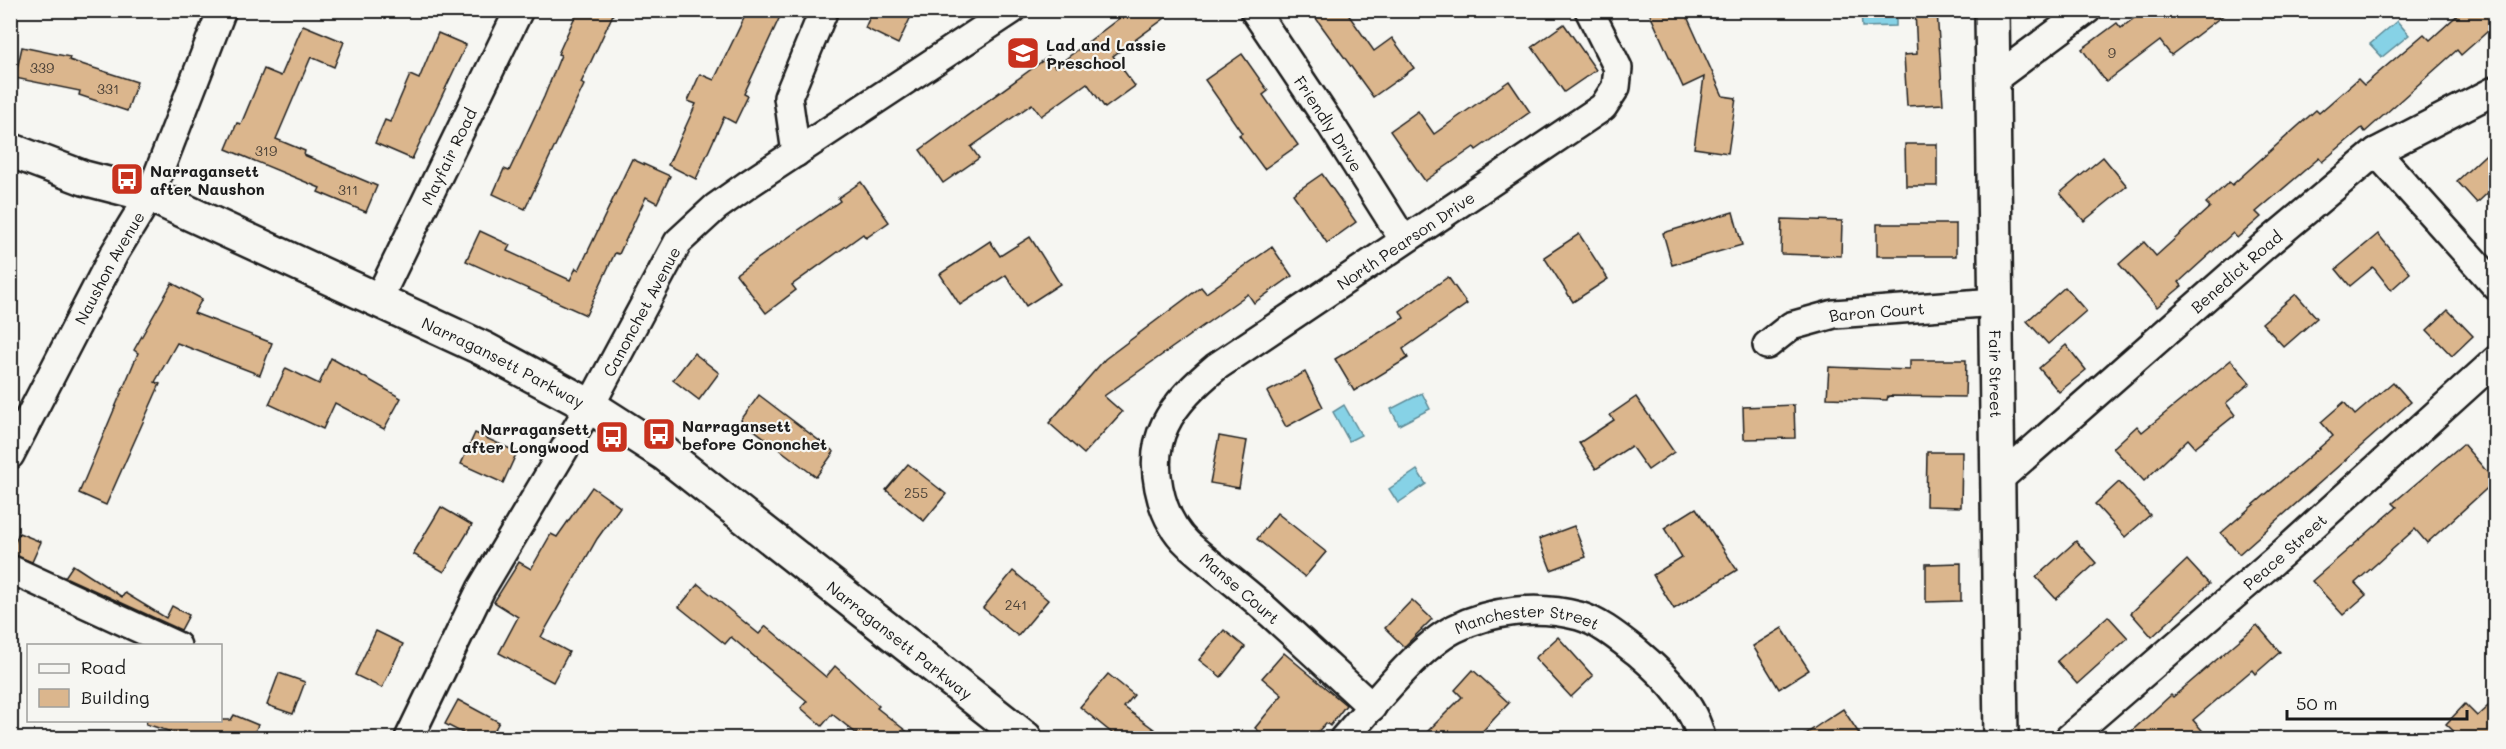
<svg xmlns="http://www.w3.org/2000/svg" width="2506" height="749" viewBox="0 0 2506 749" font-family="Mali,sans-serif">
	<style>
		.water { fill: #86d2e6; stroke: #5c8995; stroke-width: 1.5 }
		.building { fill: #dbb68d; stroke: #1c1c1c; stroke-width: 1.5 }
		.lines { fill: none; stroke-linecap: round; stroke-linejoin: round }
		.street-casing { stroke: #1c1c1c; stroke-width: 32 }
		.secondary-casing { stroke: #1c1c1c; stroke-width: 38 }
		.street { stroke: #f6f6f2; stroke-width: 27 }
		.secondary { stroke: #f6f6f2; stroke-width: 33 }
		.labels { text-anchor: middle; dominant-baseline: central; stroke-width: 4.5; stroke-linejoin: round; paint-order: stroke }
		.number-label { font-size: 14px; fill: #4c4238 }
		.poi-label { font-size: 16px; font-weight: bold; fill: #1c1c1c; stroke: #f6f6f2; text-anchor: start }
		.street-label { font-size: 16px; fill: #1c1c1c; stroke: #f6f6f2 }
	</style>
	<rect width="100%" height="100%" fill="#f6f6f2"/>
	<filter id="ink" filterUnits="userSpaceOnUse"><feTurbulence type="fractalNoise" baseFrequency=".0167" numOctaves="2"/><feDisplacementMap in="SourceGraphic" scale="12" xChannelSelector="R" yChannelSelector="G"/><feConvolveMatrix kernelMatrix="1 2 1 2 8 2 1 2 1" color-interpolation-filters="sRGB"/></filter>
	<g filter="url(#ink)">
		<g class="water">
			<path d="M1861,11H1896V26L1862,27Z"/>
			<path d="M2397,21L2409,35L2382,57L2370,44Z"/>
			<path d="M1422,393L1430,409L1399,425L1391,409Z"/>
			<path d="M1344,405L1361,435L1349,441L1333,412Z"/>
			<path d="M1417,470L1426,484L1398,503L1389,489Z"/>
		</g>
		<g class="building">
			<path d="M578,10H615L581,83L584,85L525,209L493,194L504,169L509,171L544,97L561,55L558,54Z"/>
			<path d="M748,10H783L744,94L748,96L735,123L724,117L696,179L668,165L696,104L688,101L700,74L714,80Z"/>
			<path d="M873,10H914L898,44L865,28Z"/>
			<path d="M1130,10H1176L1113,56L1135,86L1105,108L1087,83L1041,116L1032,104L971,147L979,158L943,183L920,150L1048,57L1055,67Z"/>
			<path d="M1310,10H1345L1374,51L1392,38L1414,68L1373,97Z"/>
			<path d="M1648,10H1684L1723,96L1736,98L1728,153L1694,148L1704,77L1683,87Z"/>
			<path d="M1915,10H1937L1943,104L1907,106L1904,55L1917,54Z"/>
			<path d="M2145,10H2230L2171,55L2160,41L2106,82L2082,49L2117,23L2121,28Z"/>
			<path d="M2463,10H2496V24L2461,55L2457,50L2365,132L2362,128L2322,162L2319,158L2256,212L2261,217L2237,238L2233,233L2179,282L2182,286L2157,307L2119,264L2144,242L2156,256L2210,207L2206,203L2229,182L2232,185L2316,110L2319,113L2358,79L2364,85L2424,34L2430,40Z"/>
			<path d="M1564,24L1596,70L1564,92L1532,47Z"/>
			<path d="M303,25L344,42L334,67L311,57L276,139L305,151L304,155L377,186L366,212L318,192L320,188L226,149L237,123L241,124L264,69L281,76Z"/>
			<path d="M438,33L466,45L412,159L375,143L385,120L390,122L410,75L419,79Z"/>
			<path d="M22,47L70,57L69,60L137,82L127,111L79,95L80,91L15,78Z"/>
			<path d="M1242,54L1268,91L1263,95L1298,145L1264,169L1239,135L1242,133L1205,80Z"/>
			<path d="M1509,81L1530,112L1476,150L1474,147L1425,181L1390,131L1418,111L1434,134Z"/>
			<path d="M1905,144H1937V186H1906Z"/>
			<path d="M2496,145V185L2477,203L2457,181Z"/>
			<path d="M2103,157L2127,186L2084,221L2060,193Z"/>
			<path d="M632,159L670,176L657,203L646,197L619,254L615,253L586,315L466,261L480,231L510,245L507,251L570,280L576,268L579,270Z"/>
			<path d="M1322,174L1356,222L1327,243L1293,194Z"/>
			<path d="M861,182L889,222L866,238L863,234L792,285L796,290L766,313L736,274L840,201L838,198Z"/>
			<path d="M1733,212L1742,245L1672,265L1663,233Z"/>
			<path d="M1782,219L1842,221L1841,256L1781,254Z"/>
			<rect x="1877" y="224" width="79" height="32"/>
			<path d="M1579,234L1608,279L1573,302L1544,257Z"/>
			<path d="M2378,234L2410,273L2391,290L2373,267L2350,286L2336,269Z"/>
			<path d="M1030,237L1060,284L1026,306L1006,275L960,305L940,274L990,241L1000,256Z"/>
			<path d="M1272,247L1292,276L1254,303L1248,294L1104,396L1122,412L1084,454L1049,423L1105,359L1201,287L1206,293Z"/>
			<path d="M1448,277L1467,304L1403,349L1408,358L1354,391L1335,359L1404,318L1400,311Z"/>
			<path d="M172,283L202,299L194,313L272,343L260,375L177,343L155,382L160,384L106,505L79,493L138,353L134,350Z"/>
			<path d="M2065,287L2086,311L2048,344L2027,321Z"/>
			<path d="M2296,294L2317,318L2284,347L2262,323Z"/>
			<path d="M2448,310L2473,336L2452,356L2427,330Z"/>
			<path d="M2066,345L2086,370L2059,392L2039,368Z"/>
			<path d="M694,353L719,373L699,400L673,380Z"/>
			<path d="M331,358L401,398L384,429L335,403L323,429L269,404L286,368L319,384Z"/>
			<path d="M1910,360H1966L1965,397L1888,396L1887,400L1827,398L1829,367L1910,370Z"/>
			<path d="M2231,360L2250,383L2226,403L2235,415L2195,447L2188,439L2144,481L2113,448L2137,426L2142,432Z"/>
			<path d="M1305,372L1323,407L1286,427L1267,392Z"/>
			<path d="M2393,382L2411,402L2239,554L2221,533L2333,436L2321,422L2344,402L2355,415Z"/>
			<path d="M759,395L834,452L816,477L741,420Z"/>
			<path d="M1636,397L1674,452L1648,470L1631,446L1596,469L1579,443L1614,420L1610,415Z"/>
			<path d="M1794,405L1795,438L1744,439L1743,407Z"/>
			<path d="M475,433L517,452L503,483L461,464Z"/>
			<path d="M1219,436L1247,441L1239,488L1210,483Z"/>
			<path d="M2463,444L2495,481L2427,543L2415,529L2355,583L2366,595L2343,615L2312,581L2397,507L2393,503Z"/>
			<path d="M1927,452H1962L1961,507L1926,506Z"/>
			<path d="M908,464L946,494L924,521L886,490Z"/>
			<path d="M2119,482L2150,515L2125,537L2095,504Z"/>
			<path d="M592,487L620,507L597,539L541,637L569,652L553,682L499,653L518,617L494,602L519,562L531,569L551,534L557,537Z"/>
			<path d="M441,507L472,525L444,572L413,554Z"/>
			<path d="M1696,508L1737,570L1674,609L1653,575L1682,557L1664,528Z"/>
			<path d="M1277,513L1326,552L1305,577L1257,539Z"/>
			<path d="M1574,526L1586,557L1551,570L1539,539Z"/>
			<path d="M19,533L41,542L32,562L10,554Z"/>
			<path d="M2076,541L2096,563L2056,599L2036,577Z"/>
			<path d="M2187,560L2209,584L2152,637L2131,613Z"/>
			<path d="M1961,563V601L1926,602V564Z"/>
			<path d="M73,565L122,597L125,593L166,618L172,606L189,615L181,630L65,577Z"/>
			<path d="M1013,571L1048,600L1018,636L983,608Z"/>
			<path d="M698,584L759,634L766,626L826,677L835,666L879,706L877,708L915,738H862L832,714L822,726L801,708L807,701L731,637L725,644L679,607Z"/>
			<path d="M1412,600L1432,619L1404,647L1385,628Z"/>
			<path d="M2108,616L2128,638L2077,684L2057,661Z"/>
			<path d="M2257,625L2280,652L2255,674L2252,670L2193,720L2209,738H2124L2171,695L2173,697Z"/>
			<path d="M1782,628L1809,670L1779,689L1753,646Z"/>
			<path d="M1224,630L1245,647L1221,677L1199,660Z"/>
			<path d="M376,631L403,644L382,688L355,675Z"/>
			<path d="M1558,637L1593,676L1571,697L1535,658Z"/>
			<path d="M1284,653L1346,705L1330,726L1326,723L1312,738H1268L1255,728L1282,695L1262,678Z"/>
			<path d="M1473,670L1509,703L1476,738H1421L1462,697L1455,690Z"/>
			<path d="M279,673L305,682L293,714L267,705Z"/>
			<path d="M1108,674L1134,695L1124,707L1166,738H1118L1080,707Z"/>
			<path d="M2496,699V738H2461L2446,724L2465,704L2477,716Z"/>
			<path d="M458,700L499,722L490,738H472L445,724Z"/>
			<path d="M1843,709L1862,738H1800L1826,720Z"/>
			<path d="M234,715L258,725L252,738H190L146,724L147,720H231Z"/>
		</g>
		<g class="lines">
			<defs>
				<g id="street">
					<path id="s1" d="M1254,10L1331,125L1403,239"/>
					<path d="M1993,80L2087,10"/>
					<path d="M2376,152L2496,286"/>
					<path d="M796,153L788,97L824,10"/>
					<path id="s2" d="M378,300L519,10"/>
					<path id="s3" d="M1767,345L1791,326L1834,314L1996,302"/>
					<path id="s4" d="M10,455L114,254L150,195L222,10"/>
					<path id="s5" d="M1997,481L2263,247L2376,152L2496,90"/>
					<path d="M10,569L177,646"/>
					<path id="s6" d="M1372,707C1335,673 1299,639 1261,605C1237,584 1211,565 1188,544C1159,517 1147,461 1165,425C1176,402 1197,383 1216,367L1603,107L1616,87L1618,68L1589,10"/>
					<path id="s7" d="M409,738L481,589L590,406L678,242L716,207L750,183L1012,10"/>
					<path id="s8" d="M1344,738C1373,706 1416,649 1454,629C1491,610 1538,605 1579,616C1600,622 1620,639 1637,652C1663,674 1694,704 1701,738"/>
					<path id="s9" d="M2069,738L2283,553L2496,360"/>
				</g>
				<g id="secondary">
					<path id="s10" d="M1992,10L2001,738"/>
					<path id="s11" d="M10,150L84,178L150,195L484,349L590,406L665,454L1025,738"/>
				</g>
			</defs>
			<use href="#street" class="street-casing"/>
			<use href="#secondary" class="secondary-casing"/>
			<use href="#street" class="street"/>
			<use href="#secondary" class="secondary"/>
		</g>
	</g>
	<defs>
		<symbol id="school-square" viewBox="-11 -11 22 22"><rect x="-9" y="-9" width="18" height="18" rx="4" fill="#c8321e" stroke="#f6f6f2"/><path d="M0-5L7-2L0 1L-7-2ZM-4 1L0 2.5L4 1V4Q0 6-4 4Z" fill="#fff"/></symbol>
		<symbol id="bus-square" viewBox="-11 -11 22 22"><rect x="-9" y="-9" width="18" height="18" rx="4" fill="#c8321e" stroke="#f6f6f2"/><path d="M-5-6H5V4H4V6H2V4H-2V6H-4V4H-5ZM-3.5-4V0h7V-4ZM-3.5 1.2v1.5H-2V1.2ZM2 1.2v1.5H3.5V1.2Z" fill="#fff"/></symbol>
	</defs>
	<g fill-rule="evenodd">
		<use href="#school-square" x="1004" y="34" width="38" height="38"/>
		<use href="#bus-square" x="108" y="160" width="38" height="38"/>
		<use href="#bus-square" x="640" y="415" width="38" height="38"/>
		<use href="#bus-square" x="593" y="418" width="38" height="38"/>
	</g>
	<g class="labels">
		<g class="number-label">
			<text x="2112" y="52">9</text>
			<text x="42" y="67">339</text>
			<text x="108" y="88">331</text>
			<text x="266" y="150">319</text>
			<text x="348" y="189">311</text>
			<text x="916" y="492">255</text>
			<text x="1016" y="604">241</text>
		</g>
		<g class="poi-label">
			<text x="1046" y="44">Lad and Lassie<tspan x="1046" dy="18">Preschool</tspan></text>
			<text x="150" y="170">Narragansett<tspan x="150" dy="18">after Naushon</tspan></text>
			<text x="682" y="425">Narragansett<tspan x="682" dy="18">before Cononchet</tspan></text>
			<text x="589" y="428" text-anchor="end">Narragansett<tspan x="589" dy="18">after Longwood</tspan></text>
		</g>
		<g class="street-label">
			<text stroke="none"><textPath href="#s1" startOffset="136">Friendly Drive</textPath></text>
			<text stroke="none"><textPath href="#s2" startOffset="160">Mayfair Road</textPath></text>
			<text stroke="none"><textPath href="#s6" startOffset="680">North Pearson Drive</textPath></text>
			<text stroke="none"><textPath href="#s4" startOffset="212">Naushon Avenue</textPath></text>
			<text stroke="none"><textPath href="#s5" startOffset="318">Benedict Road</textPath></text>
			<text stroke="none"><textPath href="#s7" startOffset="486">Canonchet Avenue</textPath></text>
			<text stroke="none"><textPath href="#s3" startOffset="118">Baron Court</textPath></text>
			<text stroke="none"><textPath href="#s11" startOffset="538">Narragansett Parkway</textPath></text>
			<text stroke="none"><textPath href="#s10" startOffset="364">Fair Street</textPath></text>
			<text stroke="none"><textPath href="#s9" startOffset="285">Peace Street</textPath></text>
			<text transform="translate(1240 588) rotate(41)">Manse Court</text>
			<text stroke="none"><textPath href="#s8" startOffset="231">Manchester Street</textPath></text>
			<text stroke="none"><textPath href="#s11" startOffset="1024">Narragansett Parkway</textPath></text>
		</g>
	</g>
	<rect width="2506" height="749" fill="none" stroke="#f6f6f2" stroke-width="36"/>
	<rect x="18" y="18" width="2470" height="713" fill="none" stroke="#1c1c1c" stroke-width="2" filter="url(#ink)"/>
	<rect x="27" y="644" width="195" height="78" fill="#f6f6f2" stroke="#9f9f9c" stroke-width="1.5"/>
	<rect x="39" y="664" width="30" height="9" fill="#f6f6f2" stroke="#9f9f9c" stroke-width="1.5"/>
	<text x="81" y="674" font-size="18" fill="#1c1c1c">Road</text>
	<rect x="39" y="689" width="30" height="18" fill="#dbb68d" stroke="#9f9f9c" stroke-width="1.5"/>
	<text x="81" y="704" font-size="18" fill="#1c1c1c">Building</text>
	<path d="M2287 710v9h180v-9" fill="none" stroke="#1c1c1c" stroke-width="3"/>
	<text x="2296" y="710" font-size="18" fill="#1c1c1c" stroke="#f6f6f2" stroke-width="4.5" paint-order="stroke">50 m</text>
</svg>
